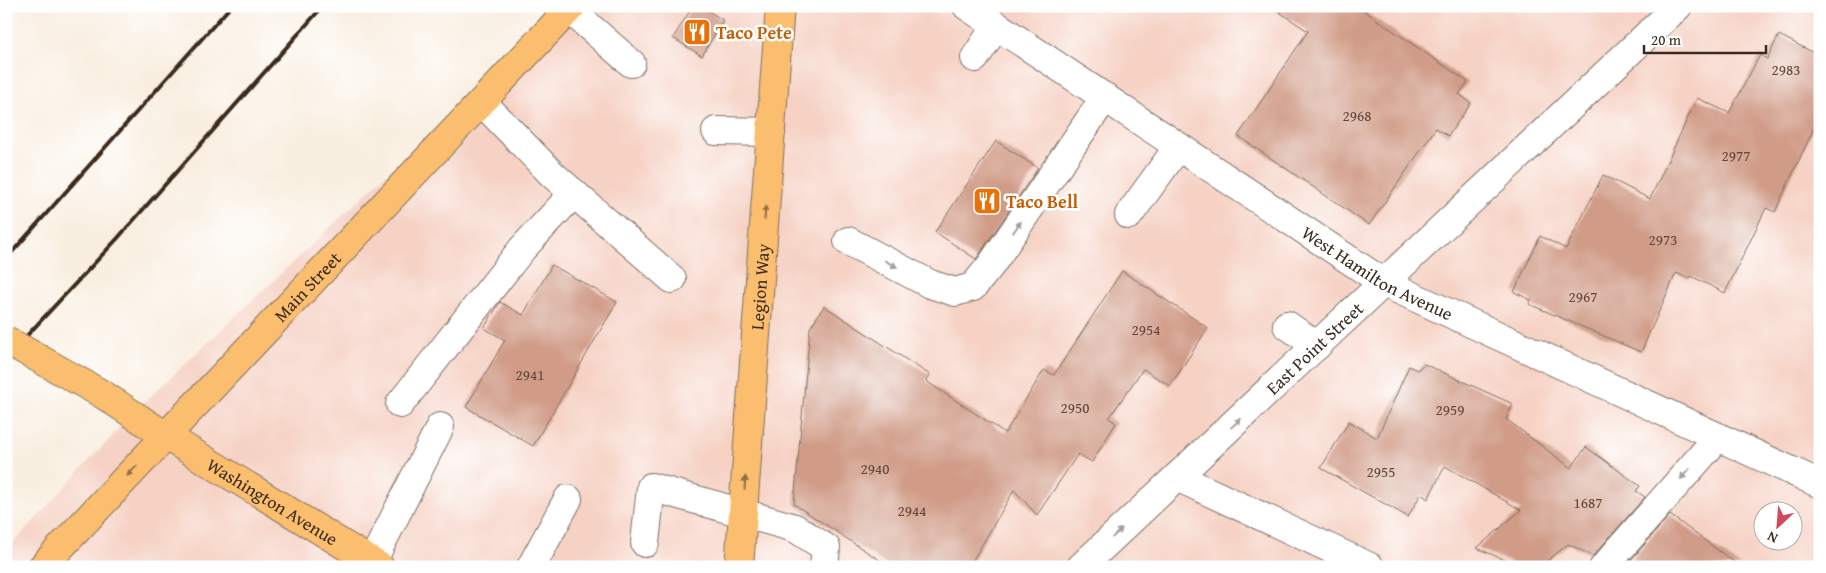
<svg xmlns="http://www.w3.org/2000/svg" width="1826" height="573" viewBox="0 0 1826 573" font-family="'Gentium Book Plus',serif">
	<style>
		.built { fill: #f6d2c4; fill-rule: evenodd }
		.building { fill: #d09b87 }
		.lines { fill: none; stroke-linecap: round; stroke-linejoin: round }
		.minor-casing { stroke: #7e6f62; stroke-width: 30 }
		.major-casing { stroke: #7e6f62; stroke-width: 30 }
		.minor { stroke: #fff; stroke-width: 28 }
		.major { stroke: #fabe6e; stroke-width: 28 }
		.rail { stroke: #3b2a1e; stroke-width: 4 }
		.major-bridge-casing { stroke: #7e6f62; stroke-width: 30; stroke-linecap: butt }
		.major-bridge { stroke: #fabe6e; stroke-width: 28 }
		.oneway { fill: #916d42 }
		.oneway2 { fill: #a79f9a }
		.labels { text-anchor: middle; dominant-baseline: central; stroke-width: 5; stroke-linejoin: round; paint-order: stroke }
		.number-label { font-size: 15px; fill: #604638 }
		.food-label { font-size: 18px; font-weight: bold; fill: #c56008; stroke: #fff; text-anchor: start }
		.street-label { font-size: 18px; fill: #3b2a1e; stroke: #fff }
	</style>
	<rect width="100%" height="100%" fill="#fff"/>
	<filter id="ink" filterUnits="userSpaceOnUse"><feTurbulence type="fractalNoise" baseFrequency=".02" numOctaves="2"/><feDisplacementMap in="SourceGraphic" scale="10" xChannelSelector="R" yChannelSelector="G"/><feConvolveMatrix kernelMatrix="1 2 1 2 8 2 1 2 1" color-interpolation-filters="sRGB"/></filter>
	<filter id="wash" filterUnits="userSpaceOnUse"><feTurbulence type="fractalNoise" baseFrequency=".0096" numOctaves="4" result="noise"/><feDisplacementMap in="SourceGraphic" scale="20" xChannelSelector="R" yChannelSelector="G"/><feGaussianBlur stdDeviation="1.12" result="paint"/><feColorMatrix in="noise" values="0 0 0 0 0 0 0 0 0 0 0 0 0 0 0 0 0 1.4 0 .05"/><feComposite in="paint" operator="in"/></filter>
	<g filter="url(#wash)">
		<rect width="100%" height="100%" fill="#f9efe1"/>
		<path class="built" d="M565,6H1820V567H6V551L136,410ZM1764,510H1794V540H1764Z"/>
		<g id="blocks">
			<g class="building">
				<path d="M693,6H700L723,20L702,56L673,38Z"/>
				<path d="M1270,6H1357L1468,82L1459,94L1471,103L1448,136L1436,128L1369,225L1238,136L1308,31Z"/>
				<path d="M1779,35L1820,56V115L1775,212L1766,208L1725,293L1691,276L1689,279L1676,273L1641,352L1529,304L1531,300L1514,292L1540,236L1566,249L1603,175L1650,199L1697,98L1729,113L1760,55L1767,59Z"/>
				<path d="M996,141L1038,168L976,259L935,232Z"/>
				<path d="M552,265L617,302L533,446L466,407L505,340L484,328L500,302L523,315Z"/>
				<path d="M1122,271L1208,328L1170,386L1143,369L1109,418L1116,423L1092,462L1078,454L1037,515L1014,490L969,567H890L794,504L810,328L824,306L930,375L926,381L1005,433L1044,370L1054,375Z"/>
				<path d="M1424,364L1513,404L1506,419L1571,468L1586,447L1640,486L1636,491L1645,497L1593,556L1568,544L1540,567H1521L1477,548L1521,510L1445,466L1428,499L1421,494L1408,517L1321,468L1349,421L1377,438L1409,366L1417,370Z"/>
				<path d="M1670,515L1741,567H1625Z"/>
			</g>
		</g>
	</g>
	<g filter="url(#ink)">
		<use href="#blocks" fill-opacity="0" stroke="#7e6f62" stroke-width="1"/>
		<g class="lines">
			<defs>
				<g id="minor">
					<path id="s1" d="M967,6L1384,283L1820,484"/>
					<path d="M569,9L631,63"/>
					<path d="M975,58L996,26"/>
					<path d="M482,102L553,175L672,279"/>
					<path d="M716,131L771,132"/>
					<path d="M1129,215L1178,147"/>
					<path d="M848,241L930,284L955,292L973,287L991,265L1105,97"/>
					<path d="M1287,325L1317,346"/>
					<path d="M400,404L522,249L574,193"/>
					<path d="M1177,477L1370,567"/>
					<path d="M645,543L651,487L795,528L826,548L824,567"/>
					<path d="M372,562L440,427"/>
					<path d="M531,567L568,499"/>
					<path id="s2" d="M1081,567L1678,6"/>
					<path d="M1604,567L1718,437"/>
				</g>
				<g id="major">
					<path id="s3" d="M38,358L102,394L166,436L380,567"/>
					<path id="s4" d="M42,567L572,6"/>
					<path id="s5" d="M739,567L780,6"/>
				</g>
			</defs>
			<use href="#minor" class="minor-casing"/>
			<use href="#major" class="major-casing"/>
			<use href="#minor" class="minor"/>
			<use href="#major" class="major"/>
			<g class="rail">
				<path d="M6,259L231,6"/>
				<path d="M6,358L117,239L323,6"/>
			</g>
			<defs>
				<path id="major-bridge" d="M6,340L38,358"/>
			</defs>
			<use href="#major-bridge" class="major-bridge-casing"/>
			<use href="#major-bridge" class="major-bridge"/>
		</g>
		<defs><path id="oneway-solid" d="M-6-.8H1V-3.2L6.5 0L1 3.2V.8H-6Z" transform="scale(1.25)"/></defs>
		<g class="oneway">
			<use href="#oneway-solid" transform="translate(765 213) rotate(-86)"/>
			<use href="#oneway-solid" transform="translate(132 471) rotate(134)"/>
			<use href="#oneway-solid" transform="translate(745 483) rotate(-86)"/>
		</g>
		<g class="oneway2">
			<use href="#oneway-solid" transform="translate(1017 227) rotate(-56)"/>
			<use href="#oneway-solid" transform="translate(891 264) rotate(28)"/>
			<use href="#oneway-solid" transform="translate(1236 423) rotate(-43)"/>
			<use href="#oneway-solid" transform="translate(1685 474) rotate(131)"/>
			<use href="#oneway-solid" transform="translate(1117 533) rotate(-43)"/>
		</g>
	</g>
	<defs>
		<symbol id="restaurant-square" viewBox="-11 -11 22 22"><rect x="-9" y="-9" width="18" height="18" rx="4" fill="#e8710a" stroke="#fff"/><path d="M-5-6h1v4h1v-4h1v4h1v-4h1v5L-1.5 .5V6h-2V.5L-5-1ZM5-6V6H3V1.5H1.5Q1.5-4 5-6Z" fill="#fff"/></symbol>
	</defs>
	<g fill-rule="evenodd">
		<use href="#restaurant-square" x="681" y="16" width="32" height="32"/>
		<use href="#restaurant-square" x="971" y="185" width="32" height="32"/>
	</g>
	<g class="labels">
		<g class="number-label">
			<text x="1786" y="69">2983</text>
			<text x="1357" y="115">2968</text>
			<text x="1736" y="155">2977</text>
			<text x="1663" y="239">2973</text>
			<text x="1583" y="296">2967</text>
			<text x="1146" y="329">2954</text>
			<text x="530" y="374">2941</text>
			<text x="1075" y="407">2950</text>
			<text x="1450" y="409">2959</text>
			<text x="875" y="468">2940</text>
			<text x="1381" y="471">2955</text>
			<text x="1588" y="502">1687</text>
			<text x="912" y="510">2944</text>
		</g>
		<g class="food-label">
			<text x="716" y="32">Taco Pete</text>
			<text x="1006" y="201">Taco Bell</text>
		</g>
		<g class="street-label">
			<text stroke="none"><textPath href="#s1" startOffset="490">West Hamilton Avenue</textPath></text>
			<text stroke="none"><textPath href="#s4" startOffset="386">Main Street</textPath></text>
			<text stroke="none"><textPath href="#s5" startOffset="281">Legion Way</textPath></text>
			<text stroke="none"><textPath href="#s2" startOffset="320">East Point Street</textPath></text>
			<text stroke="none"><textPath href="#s3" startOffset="275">Washington Avenue</textPath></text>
		</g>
	</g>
	<rect width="1826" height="573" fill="none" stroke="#fff" stroke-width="25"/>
	<g transform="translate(1778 526) rotate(206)"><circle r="24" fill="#ffffff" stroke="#b1aaa5"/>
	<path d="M0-4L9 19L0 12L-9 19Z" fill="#d1495b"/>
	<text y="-8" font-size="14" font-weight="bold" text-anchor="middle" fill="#3b2a1e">N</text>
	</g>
	<path d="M1644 45v8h122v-8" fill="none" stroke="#3b2a1e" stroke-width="2.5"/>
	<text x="1651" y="45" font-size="15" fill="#3b2a1e" stroke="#ffffff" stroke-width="4" paint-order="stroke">20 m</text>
</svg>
